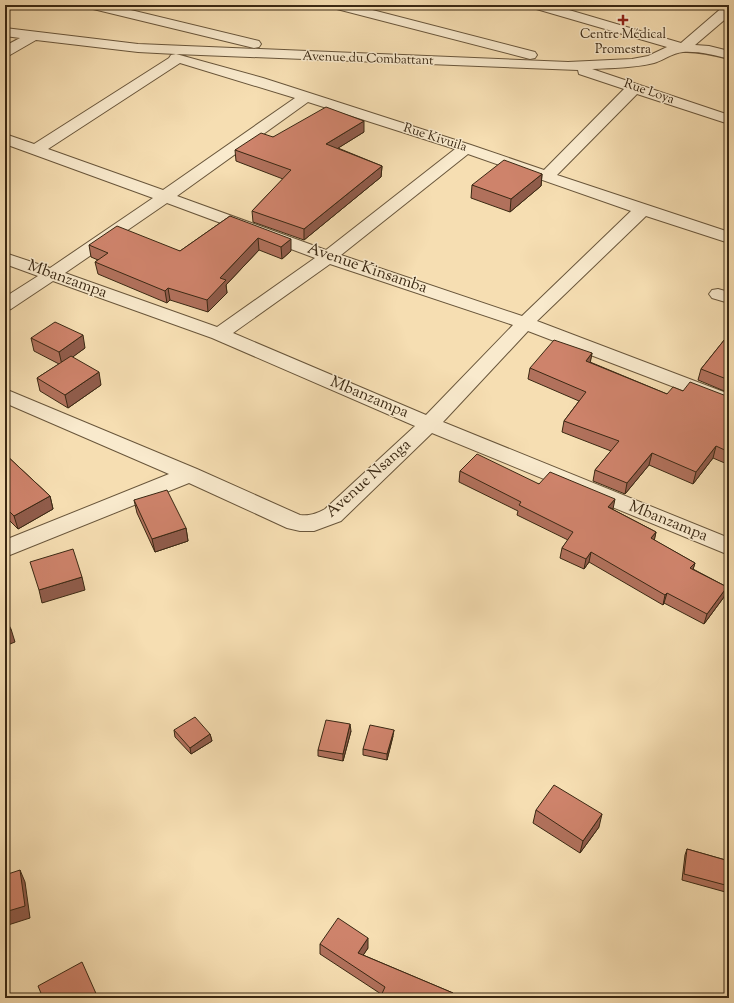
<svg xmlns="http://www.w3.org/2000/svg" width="734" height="1003" viewBox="0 0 734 1003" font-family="'Sorts Mill Goudy',serif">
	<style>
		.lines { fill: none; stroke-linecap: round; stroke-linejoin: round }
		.minor-casing { stroke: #69563b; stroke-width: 2 }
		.minor { fill: #f9eacd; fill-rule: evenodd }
		.wall { fill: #b1715c; stroke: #3a2813 }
		.shaded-wall { fill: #905c4b; stroke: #3a2813 }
		.building { fill: #ce836b; stroke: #3a2813 }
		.poi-dot { fill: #8f2418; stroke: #f9eacd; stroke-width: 1.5 }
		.labels { text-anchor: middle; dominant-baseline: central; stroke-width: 3; stroke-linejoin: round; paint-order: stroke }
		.far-poi-label { font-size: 13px; fill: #3a2813; stroke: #f9eacd }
		.far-street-label { font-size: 13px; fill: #3a2813; stroke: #f9eacd }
		.street-label { font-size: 16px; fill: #3a2813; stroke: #f9eacd }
	</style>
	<rect width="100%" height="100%" fill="#f6deb2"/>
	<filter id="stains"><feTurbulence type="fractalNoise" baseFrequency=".005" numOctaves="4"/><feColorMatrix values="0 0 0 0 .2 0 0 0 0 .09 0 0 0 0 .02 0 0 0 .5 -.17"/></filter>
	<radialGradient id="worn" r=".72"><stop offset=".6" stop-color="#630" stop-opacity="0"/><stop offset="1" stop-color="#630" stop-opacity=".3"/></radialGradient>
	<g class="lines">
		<defs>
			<g id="minor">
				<path d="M88,5H110L259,41L261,44L259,47L254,48L89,8Z"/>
				<path d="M332,5H353L535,52L537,55L535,58L530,59L333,8Z"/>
				<path d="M532,5H552L681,43L724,6L729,5V16L695,45L709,46L729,51V59C714,55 698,51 683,52C672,53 664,60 654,63C633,68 613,68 592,69L729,115V124L637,94L557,175L729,232V243L646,216L537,321L729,394V408L528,331L443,422L729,538V555L432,433L341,521L314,531H300L287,528L189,483L5,557V540L169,474L5,403V389L197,469L300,515C310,516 316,514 325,509L415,426L212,338L53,281L11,309L5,311V297L38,276L5,264V253L50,268L153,198L5,144V134L34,144L169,58L171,55L176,54L138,52L36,40L10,55L5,56V46L20,38L5,36V28L138,44L568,62L632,59L648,56L667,47L533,8ZM176,54L578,70L579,74L624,89L544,170L471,145L263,78ZM180,63L295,98L163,190L48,149ZM308,102L455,149L326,250L177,196ZM468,154L631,211L522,316L341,255ZM167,203L315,258L217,327L65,273ZM330,264L513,325L426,415L233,333Z"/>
				<path d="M718,289L729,292V303L712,298L709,294L712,290Z"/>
			</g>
		</defs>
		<use href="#minor" class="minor-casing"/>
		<use href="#minor" class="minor"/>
	</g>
	<g class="wall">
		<path d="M364,132L338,148L382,166L381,177L304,240L253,222L252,211L283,179L236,161L235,150L273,137Z"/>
		<path d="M542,174L541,186L510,212L471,198L472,185Z"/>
		<path d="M230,216L291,251L282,259L259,250L226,285L227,293L208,312L170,300L167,303L98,274L95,262L98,260L91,257L89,245L180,251Z"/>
		<path d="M729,334V393L698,380L701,369Z"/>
		<path d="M31,338L85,348L72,357L101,385L68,408L40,391L37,378L59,364L34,351Z"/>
		<path d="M592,353L590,362L667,394L683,391L729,397V461L727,464L713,458L693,484L649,465L625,494L593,481L595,470L611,451L562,432L564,421L579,401L528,379L530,368Z"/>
		<path d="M5,454L50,496L53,509L18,529L5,516Z"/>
		<path d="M460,471L539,484L612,509L656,532L654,540L695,563L693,569L727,587L724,597L704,624L664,603L663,605L589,562L584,569L560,558L562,548L568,540L517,515L518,511L459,482Z"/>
		<path d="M134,500L186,528L188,541L155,552L137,513Z"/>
		<path d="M174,730L210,734L212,741L191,754L175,737Z"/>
		<path d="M351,731L343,761L318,756V750Z"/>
		<path d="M393,736L387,760L363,755V749Z"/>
		<path d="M536,810L599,827L580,853L533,823Z"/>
		<path d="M687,849L729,861V893L682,880L685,855Z"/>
		<path d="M320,944L368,948L363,955L453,993L381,994L320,954Z"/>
	</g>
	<g class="shaded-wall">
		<path d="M364,121V132L327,155L326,144Z"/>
		<path d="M382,166L381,177L304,240V229Z"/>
		<path d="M542,174L541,186L510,212L511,199Z"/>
		<path d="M258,238L259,250L226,285L227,293L208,312L207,300L220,278Z"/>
		<path d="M291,239V251L282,259L281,247Z"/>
		<path d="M168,288L170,300L167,303L165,291Z"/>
		<path d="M83,335L85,348L62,365L59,352Z"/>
		<path d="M592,353L590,364L586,361Z"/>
		<path d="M99,372L101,385L68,408L65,395Z"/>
		<path d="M716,446L713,458L693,484L696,472Z"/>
		<path d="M652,453L649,465L625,494L627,483Z"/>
		<path d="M50,496L53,509L18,529L14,516Z"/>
		<path d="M615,499L613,509L608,507Z"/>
		<path d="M186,528L188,541L155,552L152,539Z"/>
		<path d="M656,532L654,542L651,538Z"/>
		<path d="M591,552L589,562L584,569L586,559Z"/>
		<path d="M695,563L692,573L690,568Z"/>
		<path d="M82,577L85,590L42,603L39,590Z"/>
		<path d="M727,587L724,597L704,624L707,614Z"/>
		<path d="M667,593L664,603L663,605L665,595Z"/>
		<path d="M11,629L15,642L5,646V631Z"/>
		<path d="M350,724L351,731L343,761V754Z"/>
		<path d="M394,730L393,736L387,760V754Z"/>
		<path d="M210,734L212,741L191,754L190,748Z"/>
		<path d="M602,814L599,827L580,853L583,841Z"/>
		<path d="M20,870L25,882L30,918L5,926V912Z"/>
		<path d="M368,938V948L358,963V953Z"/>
	</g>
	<g class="building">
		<path d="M326,107L364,121L326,144L382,166L304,229L252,211L291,170L235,150L261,133L273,137Z"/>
		<path d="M504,160L542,174L511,199L472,185Z"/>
		<path d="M230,216L291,239L281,247L258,238L220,278L226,280L207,300L168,288L165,291L95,262L108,253L89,245L117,226L180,251Z"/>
		<path d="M55,322L83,335L59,352L31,338Z"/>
		<path d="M729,334V380L701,369Z"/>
		<path d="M554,340L592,353L586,361L667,394L673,387L683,391L690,382L729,397V452L716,446L696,472L652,453L627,483L595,470L619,441L564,421L586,392L530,368Z"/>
		<path d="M71,356L99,372L65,395L37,378Z"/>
		<path d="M5,454L50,496L14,516L5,507Z"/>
		<path d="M477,454L539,484L550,472L615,499L608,507L656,532L651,538L695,563L690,568L727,587L707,614L667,593L665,595L591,552L586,559L562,548L573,532L519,505L521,502L460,471Z"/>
		<path d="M167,490L186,528L152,539L134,500Z"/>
		<path d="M73,549L82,577L39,590L30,562Z"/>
		<path d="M5,618L11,629L5,631Z"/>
		<path d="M195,717L210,734L190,748L174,730Z"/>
		<path d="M326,720L350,724L343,754L318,750Z"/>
		<path d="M370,725L394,730L387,754L363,749Z"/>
		<path d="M554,785L602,814L583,841L536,810Z"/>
		<path d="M687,849L729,861V886L684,874Z"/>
		<path d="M20,870L25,906L5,912V875Z"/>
		<path d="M338,918L368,938L358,953L453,993L451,998H380L385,987L320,944Z"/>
		<path d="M82,962L98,998H43L38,986Z"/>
	</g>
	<path class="poi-dot" d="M621 14h4v4h4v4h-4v4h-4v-4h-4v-4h4z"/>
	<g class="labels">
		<g class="far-poi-label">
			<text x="623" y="35">Centre Médical<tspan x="623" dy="15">Promestra</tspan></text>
		</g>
		<g class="far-street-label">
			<text transform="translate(368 59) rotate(2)">Avenue du Combattant</text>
			<text transform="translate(649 92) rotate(19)">Rue Loya</text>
			<text transform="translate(435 138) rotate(18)">Rue Kivuila</text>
		</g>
		<g class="street-label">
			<text transform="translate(367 269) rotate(19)">Avenue Kinsamba</text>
			<text transform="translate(67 280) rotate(20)">Mbanzampa</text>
			<text transform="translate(369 398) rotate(23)">Mbanzampa</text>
			<text transform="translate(369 479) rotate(-42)">Avenue Nsanga</text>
			<text transform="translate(668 522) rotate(22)">Mbanzampa</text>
		</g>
	</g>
	<rect width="734" height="1003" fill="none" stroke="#f6deb2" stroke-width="20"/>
	<rect x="6" y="6" width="722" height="991" fill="none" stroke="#3a2813" stroke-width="2"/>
	<rect x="10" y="10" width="714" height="983" fill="none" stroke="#3a2813"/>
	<rect width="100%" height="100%" filter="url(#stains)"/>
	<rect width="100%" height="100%" fill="url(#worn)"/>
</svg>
